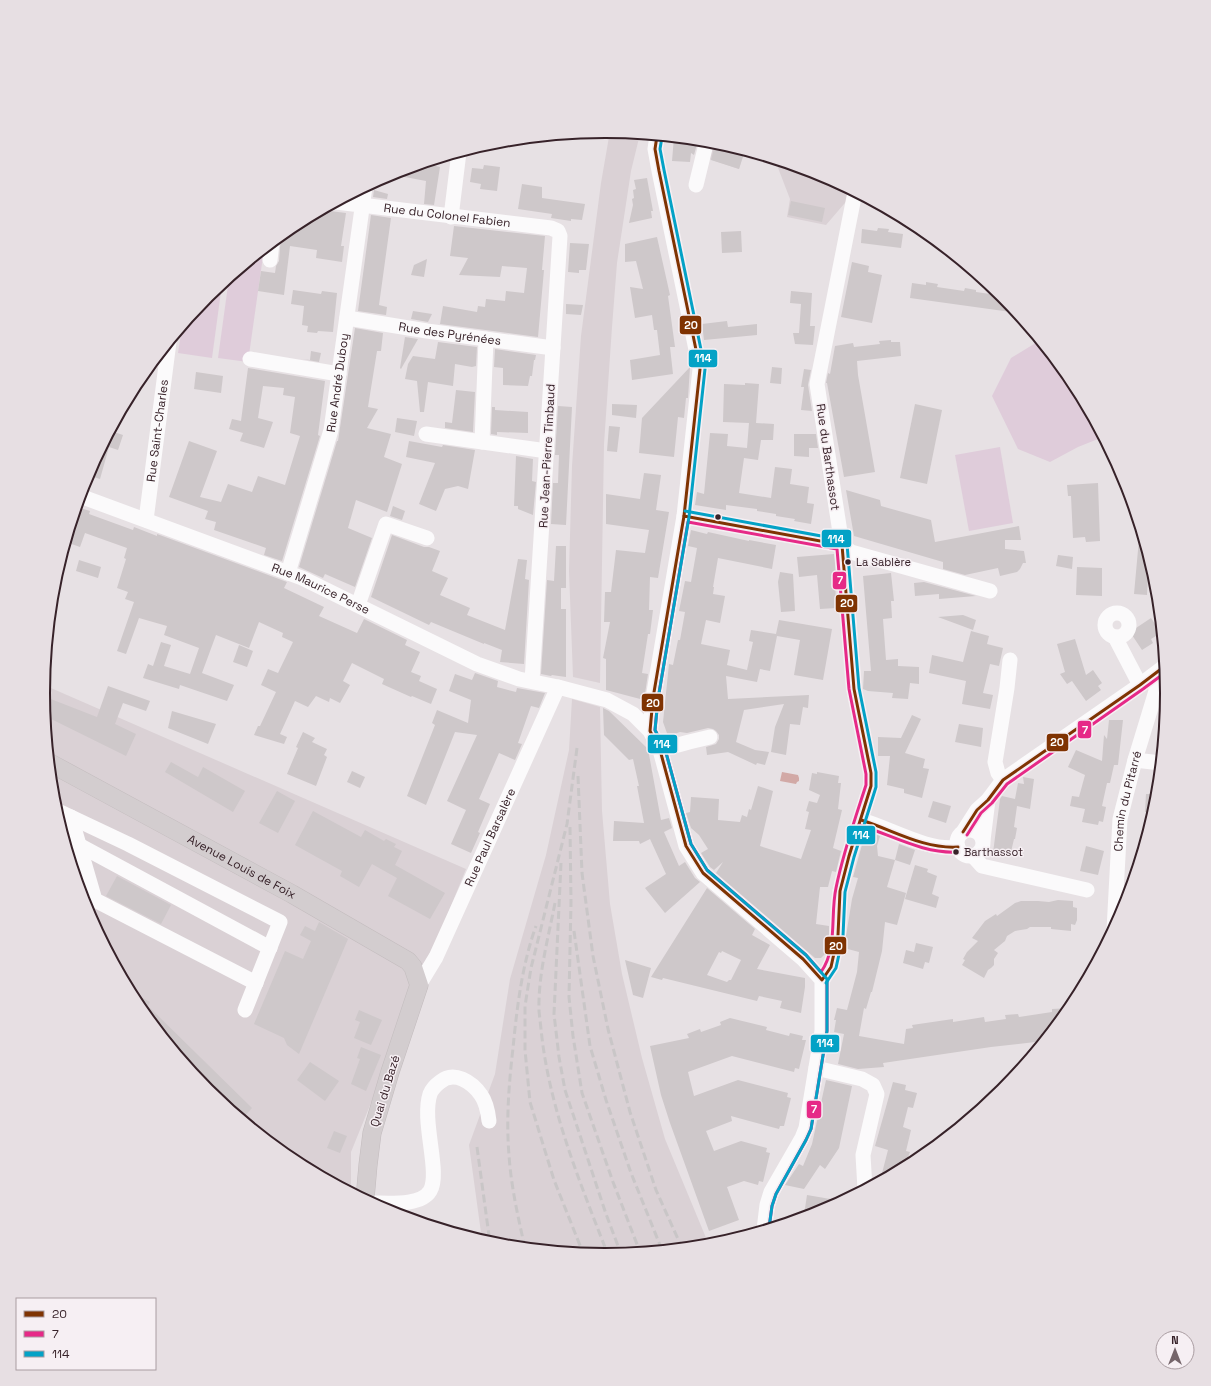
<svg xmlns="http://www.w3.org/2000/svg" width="1211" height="1386" viewBox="0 0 1211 1386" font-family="'Space Grotesk',sans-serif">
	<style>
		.built { fill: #dad1d5 }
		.green { fill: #dfccda }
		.water { fill: #d2a9a6 }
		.building { fill: #cec8ca; fill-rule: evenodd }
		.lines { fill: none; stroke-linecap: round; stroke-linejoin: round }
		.major-casing { stroke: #c3bcbe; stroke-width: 19 }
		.minor { stroke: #fbfafb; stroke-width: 15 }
		.major { stroke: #d3cdcf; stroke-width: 18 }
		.rail { stroke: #c9c6c7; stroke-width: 3; stroke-dasharray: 8 4; stroke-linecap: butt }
		.bus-1-casing { stroke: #f6eff3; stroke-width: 6 }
		.bus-2-casing { stroke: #f6eff3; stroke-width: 6 }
		.bus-3-casing { stroke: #f6eff3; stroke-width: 6 }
		.bus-1 { stroke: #7f3302; stroke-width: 3 }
		.bus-2 { stroke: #e62987; stroke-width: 3 }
		.bus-3 { stroke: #03a2c6; stroke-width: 3 }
		.bus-dot { fill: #372229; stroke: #f6eff3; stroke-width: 1.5 }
		.labels { text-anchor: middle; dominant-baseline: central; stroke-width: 3; stroke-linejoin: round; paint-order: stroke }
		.bus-label { font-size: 11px; fill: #372229; stroke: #f6eff3; text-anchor: start }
		.street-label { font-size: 12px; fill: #372229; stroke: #f6eff3 }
		.rim { fill: none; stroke: #372229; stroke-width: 2 }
		.line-badge { stroke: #f6eff3; stroke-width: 1.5 }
		.badge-label { font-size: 11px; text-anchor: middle; font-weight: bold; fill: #fff }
	</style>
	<rect width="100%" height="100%" fill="#e7e1e4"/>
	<g class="built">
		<path d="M610,131L640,134L631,171L617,263L612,327L604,444L600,683L573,677L569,571L572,466L581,336L601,183Z"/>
		<path d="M712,141L821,173L851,190L850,197L826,225L787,217L790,199L775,160L755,154L753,160L743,156L739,169L706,158Z"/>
		<path d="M44,685L466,869L351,1152V1192L293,1161L208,1091L138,1005L86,908L54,803L43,693Z"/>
		<path d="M572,699L600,707L602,811L610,904L622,974L642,1058L665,1139L709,1245L605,1255L496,1245L482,1240L469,1145L495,1074L510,979L546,855L569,750Z"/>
	</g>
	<g class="green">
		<path d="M264,249L248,362L218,358L229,278Z"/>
		<path d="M222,284L212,358L178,353L182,327L208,295Z"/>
		<path d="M1038,337L1073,381L1103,437L1078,447L1050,462L1018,449L992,396L1011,358L1034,344Z"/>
		<path d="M1000,447L1013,523L969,531L955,455Z"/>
	</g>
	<path class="water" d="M782,772L798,775L799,778V781L797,782L796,784L780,781Z"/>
	<g class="building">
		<path d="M674,137L698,140L694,155L691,153L690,162L672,161Z"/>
		<path d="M716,141L745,150L739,169L711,160Z"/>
		<path d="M423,163L440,167L434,205L424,204L426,181L389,174Z"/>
		<path d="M484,165L500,167L497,191L480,189L481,184L470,182L472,168L483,169Z"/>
		<path d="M647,178L653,211H651L652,218L629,223L633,205L632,199L634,198L633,190L636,189L634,180Z"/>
		<path d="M522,184L542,187V198L585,204L582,220L571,219V221L551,218L552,214L518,209Z"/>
		<path d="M374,190L388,194L387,199L373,197Z"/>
		<path d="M791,201L825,208L822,222L788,215Z"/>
		<path d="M322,210L346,213L341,246H344L342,262L316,258L317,250L290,246L284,295L258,291L261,271L275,273L276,266L279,261L281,235L293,225Z"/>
		<path d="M371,215L391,218L379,305L387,307L386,315L358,311Z"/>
		<path d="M454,226L545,236L542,270H544L538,337L440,324L443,306L477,312L478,306L485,307L486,299L505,301L506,291L524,293L527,268L502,266L500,277L459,275L468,258L450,256Z"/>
		<path d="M878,228L889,229L888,232L903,234L901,248L861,243L862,229L877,231Z"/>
		<path d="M741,231L742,252L722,253L721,232Z"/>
		<path d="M657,237L670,295L668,296L675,347H670L673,374L632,380L630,360L660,355L657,330H654L652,315L635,318L630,287L643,289L636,261L625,262V244Z"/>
		<path d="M570,243L589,244L586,270H579V273L568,272Z"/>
		<path d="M427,259L424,277L411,275L414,265Z"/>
		<path d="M852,262L869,266L868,272L882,275L872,323L841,317Z"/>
		<path d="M926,282L938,284L937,287L964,291L965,288L976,290V292L1004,296L1018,313L910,298L912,283L926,285Z"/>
		<path d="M293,290L321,294L322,291L337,293L333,332L318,331L317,333L307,332L308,326L302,325L304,306L291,304Z"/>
		<path d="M791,291L812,293L810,326H815L813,345L795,344L793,333H799L801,304L790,303Z"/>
		<path d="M566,304L583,305L581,315L566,314Z"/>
		<path d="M413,311L432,314L428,322L411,319Z"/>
		<path d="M727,321L728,327L757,324V335L704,340L702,324Z"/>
		<path d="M355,328L383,333L381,351H377L368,407L378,409L367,428L391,434L384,457L402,464L387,512L356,500L348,528L372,538L355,587L325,574L323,578L299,567L337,441H338Z"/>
		<path d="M405,337L418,339L401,369L400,368Z"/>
		<path d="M891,340V342H900L901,356L857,361L858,375L875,472L844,477L827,383H826L828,373L830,374L835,346L853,343L854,347L880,344L879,341Z"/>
		<path d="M438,342L477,347L476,366L472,367L455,364L453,386L428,382L424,412H420L417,381L405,379L408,364L413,356L435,359Z"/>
		<path d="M495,349L536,355L535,360H534L532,376H530L528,386L503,385V368L494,367Z"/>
		<path d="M311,351L321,353L319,362L302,359L310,360Z"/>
		<path d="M690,367L688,398H686L684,418L678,417L674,457L639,453L642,418Z"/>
		<path d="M772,367L782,368L781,384L770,383Z"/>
		<path d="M248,368L325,381L318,435L320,436L282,561L264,555L266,548L214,530L216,522L205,519L208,511L169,497L189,441L217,451L200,497L221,502L228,484L252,492L258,476L285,485L300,436L290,433L295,397L283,395L284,388L263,386L258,418L273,422L264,448L240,441L243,433L229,429L232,419L241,421Z"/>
		<path d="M804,369L811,370L808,385L812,411L801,410L804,387H801Z"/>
		<path d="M196,372L223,376L221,393L194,389Z"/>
		<path d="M745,383L759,384L756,423L774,424L773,440H761L758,460L744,458L739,493L771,498L775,467L792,469L790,484L809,487L807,503L814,504L811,524L794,521L795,519L776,516V514L757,511V509L726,505V510L695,505L697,492L704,494L710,433L728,434L727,446L747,448L749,423L723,422L724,384L745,385Z"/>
		<path d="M456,390L475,392L473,432L445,428V422L452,423Z"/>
		<path d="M612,404L637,405L636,418L612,415Z"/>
		<path d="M915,404L942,410L927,484L900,478Z"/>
		<path d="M558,406L572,407L566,525L551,524L553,483H558L559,455H555Z"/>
		<path d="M492,407H495V410L528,412V433L497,432V435L491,434Z"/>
		<path d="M397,418L417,421L414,436L395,432Z"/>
		<path d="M609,426L620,427L617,452L607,451Z"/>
		<path d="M111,431L123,435L118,450L109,447L100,479L87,475Z"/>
		<path d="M794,434H816L818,448H809V457L794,456Z"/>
		<path d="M409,441L442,447L443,445L475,450L468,489L458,486L445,489L436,511L419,504L435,463L406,457Z"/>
		<path d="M516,456L533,459L532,481L536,482L533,515L518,509V506H514Z"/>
		<path d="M644,473L661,475L656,510L669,512L658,578L650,577L649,610H653L650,634H648L642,673L648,674L644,700L606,690V659L603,658L610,622H604L605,592H611L616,550L645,553L649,530L606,524V494L640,499Z"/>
		<path d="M1098,483L1100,541L1086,542L1085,537L1073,538L1071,496H1068L1067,485Z"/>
		<path d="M846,490L880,500L881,506L931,520L935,542L1019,526L1021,540H1005V549L1024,551L1026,563H1023L1020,569L1017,572L1000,576L998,568L965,575L943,569V562L854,536Z"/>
		<path d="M393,506L405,511L402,520L390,516Z"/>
		<path d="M77,507L90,511L89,514L133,530L134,527L157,536V534L287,582L284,588L324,607L319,616L357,633L364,619L407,640L405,645L420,652L411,672L421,676L419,681L437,689L431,704L412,696L411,697L382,684L384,679L352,663L343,681L350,685L340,703L330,698L329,702L316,696L308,707L295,701L280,734L287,737L284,744L254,735L258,726H260L276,692L261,685L268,669L278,673L293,642L282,637L283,633L259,622L249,648L216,635L202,673L234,685L227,701L180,685L179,689L143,678L148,664L153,666L161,642L171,645L164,666L190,674L199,648L164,635L167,626L139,618L126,654L117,651L134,602L125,599L128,592L117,588L126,559L124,558L127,548L85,533L80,547L66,542Z"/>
		<path d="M1140,528L1149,558L1147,595L1134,594Z"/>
		<path d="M691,530L707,534L708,532L749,541V540L776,545L772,569L718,558L713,587H714L713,594L725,596L720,623L706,620L701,644L730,650L727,665L747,670L753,642L749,641L751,630L776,634L779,620L832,629L823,680L794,675L800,640L777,636L770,671L760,669L757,682L726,676L728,699L809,695L808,708L803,707L800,725L790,724L786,755L771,752L775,727L784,704L744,710L736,742L755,750L769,752L765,765L757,763L756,765L728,752L707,755L706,747L716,744L719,739V735L716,731L713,729L708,728L687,733L680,732L668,736L663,722L669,664L673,665L678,640H680L685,612L679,611L685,581L691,582L697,548L688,546Z"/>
		<path d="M392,535L424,547H429L440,551L432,571L448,578L440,595L470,608L467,615L505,630L518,559L527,560L525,579L529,580L524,664L500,662L502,650L484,643V644L431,622L429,625L371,597Z"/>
		<path d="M556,546H566V588H561V609H566V677L552,675L551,676L541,674L547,580L554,581Z"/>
		<path d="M834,554L836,573H835L836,608L820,609L817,575L799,577L797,557Z"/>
		<path d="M1058,555L1073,557L1072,569L1056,566Z"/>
		<path d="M79,560L101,567L98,578L76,571Z"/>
		<path d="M1077,567L1102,568V596L1076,595Z"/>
		<path d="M780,572L793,574L795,611L781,612L778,582Z"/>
		<path d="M891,573L894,601H891L892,618L883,619L886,660L898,659V666L919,667V684L910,683L908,699L892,698L893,693L868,691L863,689L864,671H871L863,576Z"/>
		<path d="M924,582L976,596L939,599V594L915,596L914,583Z"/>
		<path d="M963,615L976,620L973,630L938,617Z"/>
		<path d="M1151,618L1161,633L1151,639L1153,643L1142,650L1130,632Z"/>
		<path d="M971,631L989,636L987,644L1003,648L999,666L990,664L983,693L993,695L990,709L962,704L966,681L929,673L932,655L963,662Z"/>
		<path d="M1075,639L1086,675L1093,670L1102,683L1098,686L1101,690L1086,701L1072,681L1067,684L1060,674L1065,672L1057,644Z"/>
		<path d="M239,645L253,651L247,667L233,662Z"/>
		<path d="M475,673L498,681L497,687L516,692L517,688L545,693L539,708L531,706L518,743L522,744L515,760L499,753L479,799L490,804L478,832L480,833L471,853L451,844L466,810L447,801L477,735L455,732L426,805L407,796L435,725L432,723L437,710L468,723L471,700L449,691L455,674L472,680Z"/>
		<path d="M108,686L150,701L146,711L123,703L115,724L136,734L126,756L45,716L43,696L97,717Z"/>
		<path d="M603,708L609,711L648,749L661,820L669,818L672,828L664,832L679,866L685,862L695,878L700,882L665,913L645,888L666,874L650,839L640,844L639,841H613L614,821L644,823L637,786H639L633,759L629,760L604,735Z"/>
		<path d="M172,711L216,724L208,744L168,728Z"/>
		<path d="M912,715L921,719L905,753L925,759L923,768L929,769L922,798L904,793V789L887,785L890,756H878V737L901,738Z"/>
		<path d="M1109,720H1123L1118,765H1114L1110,783H1107L1102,806L1106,807L1103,822L1099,821L1098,825L1082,822L1085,809L1070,806L1072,796L1079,797L1085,775L1068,767L1076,750L1102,761L1104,735L1107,739Z"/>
		<path d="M959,724L983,728L981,747L955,742Z"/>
		<path d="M303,732L315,738L312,742L327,749L324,755L327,757L316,786L287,774L298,748L296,747Z"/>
		<path d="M171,762L198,777L203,767L245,791L233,812L165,772Z"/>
		<path d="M352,771L365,777L360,788L347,782Z"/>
		<path d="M817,772L839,776L838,783H841L838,809L842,810L833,848L841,851L836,872L832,871L828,887H820L816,924L829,926V934L825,954L821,958H815L716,873L723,862L714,870L710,867L701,853L708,849L699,835L691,828L686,813L690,812L691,797L719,799L718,820L740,822L742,815L747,817L749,809L751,810L758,786L773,791L760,846L801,859L811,830L805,829L809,812L806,811L809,801L817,803L820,795L809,790L812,773L817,774Z"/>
		<path d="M1023,777L1034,779L1030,809L1017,806L1014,827L1017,828L1015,839H1014L1010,856L993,853L1000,799L1002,796L1015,799L1018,783L1024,784Z"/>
		<path d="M277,791L295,801L278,833L259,823Z"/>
		<path d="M1146,794H1158L1154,812H1145Z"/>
		<path d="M933,801L951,806L946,823L928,817Z"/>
		<path d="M313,811L361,837L365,830L384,841L386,839L396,844L394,847L402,851L395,865L445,893L430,919L388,896L397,878L372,864L359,887L340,876L342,871L295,845Z"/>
		<path d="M869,832L880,836L877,846L878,856L895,860L887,887L906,893L897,925L885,922L882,951L872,992H871L866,1009L864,1008L859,1036L904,1044L906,1029L913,1028L912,1025L953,1019V1022L984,1017L985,1022L1006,1019L1005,1015L1018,1014L1019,1017L1052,1012V1009L1071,1008L1044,1041L991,1047L883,1063L884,1067L858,1069L838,1064L844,1034L834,1032L836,1020H834L837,1008L847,1010L857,972L859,952L844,948L852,899L858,878L853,877L865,834Z"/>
		<path d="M899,844L915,850L910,865L895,860Z"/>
		<path d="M1086,846L1104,851L1098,875L1080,871Z"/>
		<path d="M915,865L928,869L927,872L937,876L932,894L939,897L936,908L905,899Z"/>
		<path d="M117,876L171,905L161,924L106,896Z"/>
		<path d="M707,888L755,929L752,935L770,945L757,969L805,978V987L801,1013L780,1008L782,1001L759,996L757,1001L663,978L662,980L651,977ZM722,951L741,960L731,980H729L727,982L707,975L719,952L721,953Z"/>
		<path d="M1058,900L1073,901V907L1077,908V920L1075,925L1071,924V931L1051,929V927H1030L1027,929L1015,931L1007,936L1005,941L994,950L998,953L994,959V965L991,968L988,970L984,978L962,965L965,960L963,959L967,952L978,941L972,938L985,921L996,914L997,916L1015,903L1021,901H1038L1049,902Z"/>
		<path d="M319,922L348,939L299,1054L287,1045L284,1038L254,1024L285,951L303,959L311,941L300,935L305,926L315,931Z"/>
		<path d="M916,943L933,947L929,963L925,962L923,969L903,963L906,950L914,952Z"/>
		<path d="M625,960L651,968L643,998L633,995Z"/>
		<path d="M130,991L150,1002L148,1006L252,1108L242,1119L208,1091L138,1005Z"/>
		<path d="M359,1010L382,1020L371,1045L354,1038L360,1022L355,1020Z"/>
		<path d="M730,1018L767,1027L766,1030L789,1036L790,1033L803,1036L802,1040H806L799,1069L795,1068L794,1072L732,1056L688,1072L694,1096L738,1080L788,1093L787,1097L791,1098L784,1126H780L779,1129L731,1116L732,1121L706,1131L714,1151L741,1141L767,1148L766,1152L770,1153L763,1182L759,1181L758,1185L744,1181L727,1187L739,1220L709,1231L670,1123L661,1095L650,1046L689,1038L687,1034L700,1029L701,1032L721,1025L720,1022Z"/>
		<path d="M361,1047L381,1055L366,1091L351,1084L360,1059L357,1058Z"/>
		<path d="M310,1062L339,1081L325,1101L297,1080Z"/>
		<path d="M826,1080L852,1086L839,1148L825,1169L820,1165L804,1189L785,1185L799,1164L803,1166L812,1144Z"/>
		<path d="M893,1082L906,1085L905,1090L917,1093L913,1108L908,1107L903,1127L911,1130L906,1151L910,1152L908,1157L919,1160L880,1181L888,1150L875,1146Z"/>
		<path d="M334,1131L347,1136L340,1153L327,1148Z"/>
		<path d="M807,1195L842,1201L821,1213L811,1216L804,1215Z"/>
	</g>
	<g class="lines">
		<defs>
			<g id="major">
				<path id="s8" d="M50,763L292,894L408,961L413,967L419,985L390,1072L372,1133L368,1165L365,1199"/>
			</g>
		</defs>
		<use href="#major" class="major-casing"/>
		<g class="minor">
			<path d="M696,185L707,140"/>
			<path id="s1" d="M336,202L551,228L558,231L560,236L532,681"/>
			<path d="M451,217L459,152"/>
			<path d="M270,260L272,243"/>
			<path id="s2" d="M347,318L427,331L553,348"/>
			<path d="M250,359L339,374"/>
			<path d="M426,434L547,451"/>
			<path d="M482,442L486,339"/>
			<path id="s3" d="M80,496L302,578L477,664L519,679L558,687L607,700L633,714L650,731L660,750L686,846L703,873L803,959L822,980V1031L806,1128L802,1138L771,1192L767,1205L764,1230"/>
			<path d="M684,516L842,545L851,552L990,591"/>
			<path id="s4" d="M146,520L169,342"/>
			<path id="s5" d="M288,573L331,430L365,187"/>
			<path d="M358,605L386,524L427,538"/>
			<circle cx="1117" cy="625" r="12"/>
			<path d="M1115,637L1140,685"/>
			<path d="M650,731L653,698L684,516L700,369L659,171L655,149L657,136"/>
			<path d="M660,750L689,742L710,737"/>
			<path d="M1135,760L1161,763"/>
			<path d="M1003,780L998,773L995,762L1007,688L1010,660"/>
			<path d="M56,810L128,844L280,922L245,1010"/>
			<path d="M71,817L95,900L256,983"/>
			<path d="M861,820C890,828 928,852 958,847"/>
			<circle cx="970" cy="843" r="13"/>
			<path d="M963,832L977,810L988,800L1003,780L1140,685L1165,666"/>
			<path d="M983,840L988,800"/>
			<path d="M79,845L270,948"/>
			<path d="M973,856L982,866L1087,890"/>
			<path id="s6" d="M1114,930L1120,819L1135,760L1156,691L1155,682L1152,676"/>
			<path d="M822,980L831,967L838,935L840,891L849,856L871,786V773L854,689L844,558L817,384L855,192"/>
			<path id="s7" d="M419,985L436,957L558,687"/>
			<path d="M816,1068L862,1079L873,1085L877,1094L863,1155L865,1189"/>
			<path d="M373,1203C389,1203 421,1206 430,1191C441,1173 421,1121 430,1094C432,1089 436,1085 440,1082C454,1070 472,1082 481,1095C486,1102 488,1112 489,1121"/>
		</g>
		<use href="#major" class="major"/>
		<g class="rail">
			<path d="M577,748L567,824L531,968L525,1006V1050L530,1102L554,1180L583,1253"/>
			<path d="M578,776L582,873L593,956L608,1029L630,1112L656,1190L682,1248"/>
			<path d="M570,827L571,902L569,997L573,1036L582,1093L613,1182L640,1252"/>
			<path d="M561,863L554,1014L559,1057L565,1090L606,1214L621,1254"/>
			<path d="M555,903C548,939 538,975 539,1011C540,1020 541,1029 542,1038C551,1113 581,1185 608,1255"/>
			<path d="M574,931L590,1046L606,1100L631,1173L662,1250"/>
			<path d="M477,1147L490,1243"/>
			<path d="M525,1248C518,1217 511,1186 509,1155C506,1119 509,1083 513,1048C517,1007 522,965 536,926"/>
		</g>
		<defs>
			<g id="bus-1">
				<path d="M657,136L655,149L659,171L700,369L684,516"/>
				<path d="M684,516L842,545L854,689L871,773V786L849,856L840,891L838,935L831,967L822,980L803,959L703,873L686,846L660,750L650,731L653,698Z"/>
				<path d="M861,820C893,830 923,849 958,847"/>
				<path d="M963,832L977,810L988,800L1003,780L1140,685L1165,666"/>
			</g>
			<g id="bus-2">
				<path d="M688,522L837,549L849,689L866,774V785C855,819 843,853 836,888C830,915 838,948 821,972L806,955L707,870L691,844L665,749L655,730L658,699Z"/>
				<path d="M859,825C892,835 923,854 958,852"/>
				<path d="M967,835L981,813L992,803L1007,784L1143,689L1166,672"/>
				<path d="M769,1228L772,1206L776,1194L806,1140L811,1129L827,1031V982"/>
			</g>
			<g id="bus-3">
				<path d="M662,137L660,149L664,170L705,369L689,517L658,699L655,730L665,749L691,844L707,870L806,955L827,979V1031L811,1129L806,1140L776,1194L772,1206L769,1228"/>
				<path d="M685,511L843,540L847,544L859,688L876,772V787L854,857L845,892L843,936L836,968L826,983"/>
			</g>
		</defs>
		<use href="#bus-1" class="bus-1-casing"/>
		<use href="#bus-2" class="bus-2-casing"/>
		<use href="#bus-3" class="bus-3-casing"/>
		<use href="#bus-1" class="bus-1"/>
		<use href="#bus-2" class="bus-2"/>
		<use href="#bus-3" class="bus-3"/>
	</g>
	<g class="bus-dot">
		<circle cx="718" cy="517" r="3.5"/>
		<circle cx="848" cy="562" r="3.5"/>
		<circle cx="956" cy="852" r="3.5"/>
	</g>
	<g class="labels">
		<g class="bus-label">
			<text x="856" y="562">La Sablère</text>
			<text x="964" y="852">Barthassot</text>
		</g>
		<g class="street-label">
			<text stroke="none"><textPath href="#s1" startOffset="112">Rue du Colonel Fabien</textPath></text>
			<text stroke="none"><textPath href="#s2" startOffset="104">Rue des Pyrénées</textPath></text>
			<text stroke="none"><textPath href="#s5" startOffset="197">Rue André Duboy</textPath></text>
			<text stroke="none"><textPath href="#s4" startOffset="90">Rue Saint-Charles</textPath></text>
			<text transform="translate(547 456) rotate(-87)">Rue Jean-Pierre Timbaud</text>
			<text transform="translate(828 457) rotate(82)">Rue du Barthassot</text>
			<text stroke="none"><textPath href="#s3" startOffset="258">Rue Maurice Perse</textPath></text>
			<text stroke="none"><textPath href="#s6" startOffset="130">Chemin du Pitarré</textPath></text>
			<text stroke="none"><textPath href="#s7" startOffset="164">Rue Paul Barsalère</textPath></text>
			<text stroke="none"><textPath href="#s8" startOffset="218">Avenue Louis de Foix</textPath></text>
			<text transform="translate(385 1091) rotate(-73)">Quai du Bazé</text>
		</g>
	</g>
	<path d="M0 0H1211V1386H0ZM50 693a555 555 0 1 1 1110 0a555 555 0 1 1-1110 0Z" fill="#e7dfe3" fill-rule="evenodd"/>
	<path class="rim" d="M50 693a555 555 0 1 1 1110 0a555 555 0 1 1-1110 0Z"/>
	<g class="line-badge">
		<rect x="679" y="315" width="23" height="20" rx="4" fill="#7f3302"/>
		<rect x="688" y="349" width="30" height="19" rx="4" fill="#03a2c6"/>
		<rect x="821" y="529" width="31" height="19" rx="4" fill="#03a2c6"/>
		<rect x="832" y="571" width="15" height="19" rx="4" fill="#e62987"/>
		<rect x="835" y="594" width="23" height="19" rx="4" fill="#7f3302"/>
		<rect x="641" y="693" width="23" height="19" rx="4" fill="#7f3302"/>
		<rect x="1077" y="720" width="15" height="19" rx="4" fill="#e62987"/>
		<rect x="1046" y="733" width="23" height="19" rx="4" fill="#7f3302"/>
		<rect x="647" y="734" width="31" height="20" rx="4" fill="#03a2c6"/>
		<rect x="846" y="825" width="30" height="20" rx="4" fill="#03a2c6"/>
		<rect x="824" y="936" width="23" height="19" rx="4" fill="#7f3302"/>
		<rect x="810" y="1034" width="30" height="19" rx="4" fill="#03a2c6"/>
		<rect x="806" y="1100" width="16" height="19" rx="4" fill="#e62987"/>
	</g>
	<g class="badge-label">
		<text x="691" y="329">20</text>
		<text x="703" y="362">114</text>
		<text x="836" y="543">114</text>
		<text x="840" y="584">7</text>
		<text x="847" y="607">20</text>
		<text x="653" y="707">20</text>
		<text x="1085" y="734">7</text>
		<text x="1057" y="746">20</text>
		<text x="662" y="748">114</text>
		<text x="861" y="839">114</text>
		<text x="836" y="950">20</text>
		<text x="825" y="1047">114</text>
		<text x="814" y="1113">7</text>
	</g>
	<rect x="16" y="1298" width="140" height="72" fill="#f6eff3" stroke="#aa9da2"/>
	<rect x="24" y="1311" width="20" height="6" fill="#7f3302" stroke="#aa9da2"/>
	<text x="52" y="1318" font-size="12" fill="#372229">20</text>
	<rect x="24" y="1331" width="20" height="6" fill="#e62987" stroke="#aa9da2"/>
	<text x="52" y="1338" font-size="12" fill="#372229">7</text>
	<rect x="24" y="1351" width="20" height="6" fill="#03a2c6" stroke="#aa9da2"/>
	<text x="52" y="1358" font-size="12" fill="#372229">114</text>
	<g transform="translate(1175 1350)"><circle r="19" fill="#f6eff3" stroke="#aa9da2"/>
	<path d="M0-3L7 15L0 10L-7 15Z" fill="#75656a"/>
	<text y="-6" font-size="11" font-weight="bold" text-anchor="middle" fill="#372229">N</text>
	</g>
</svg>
